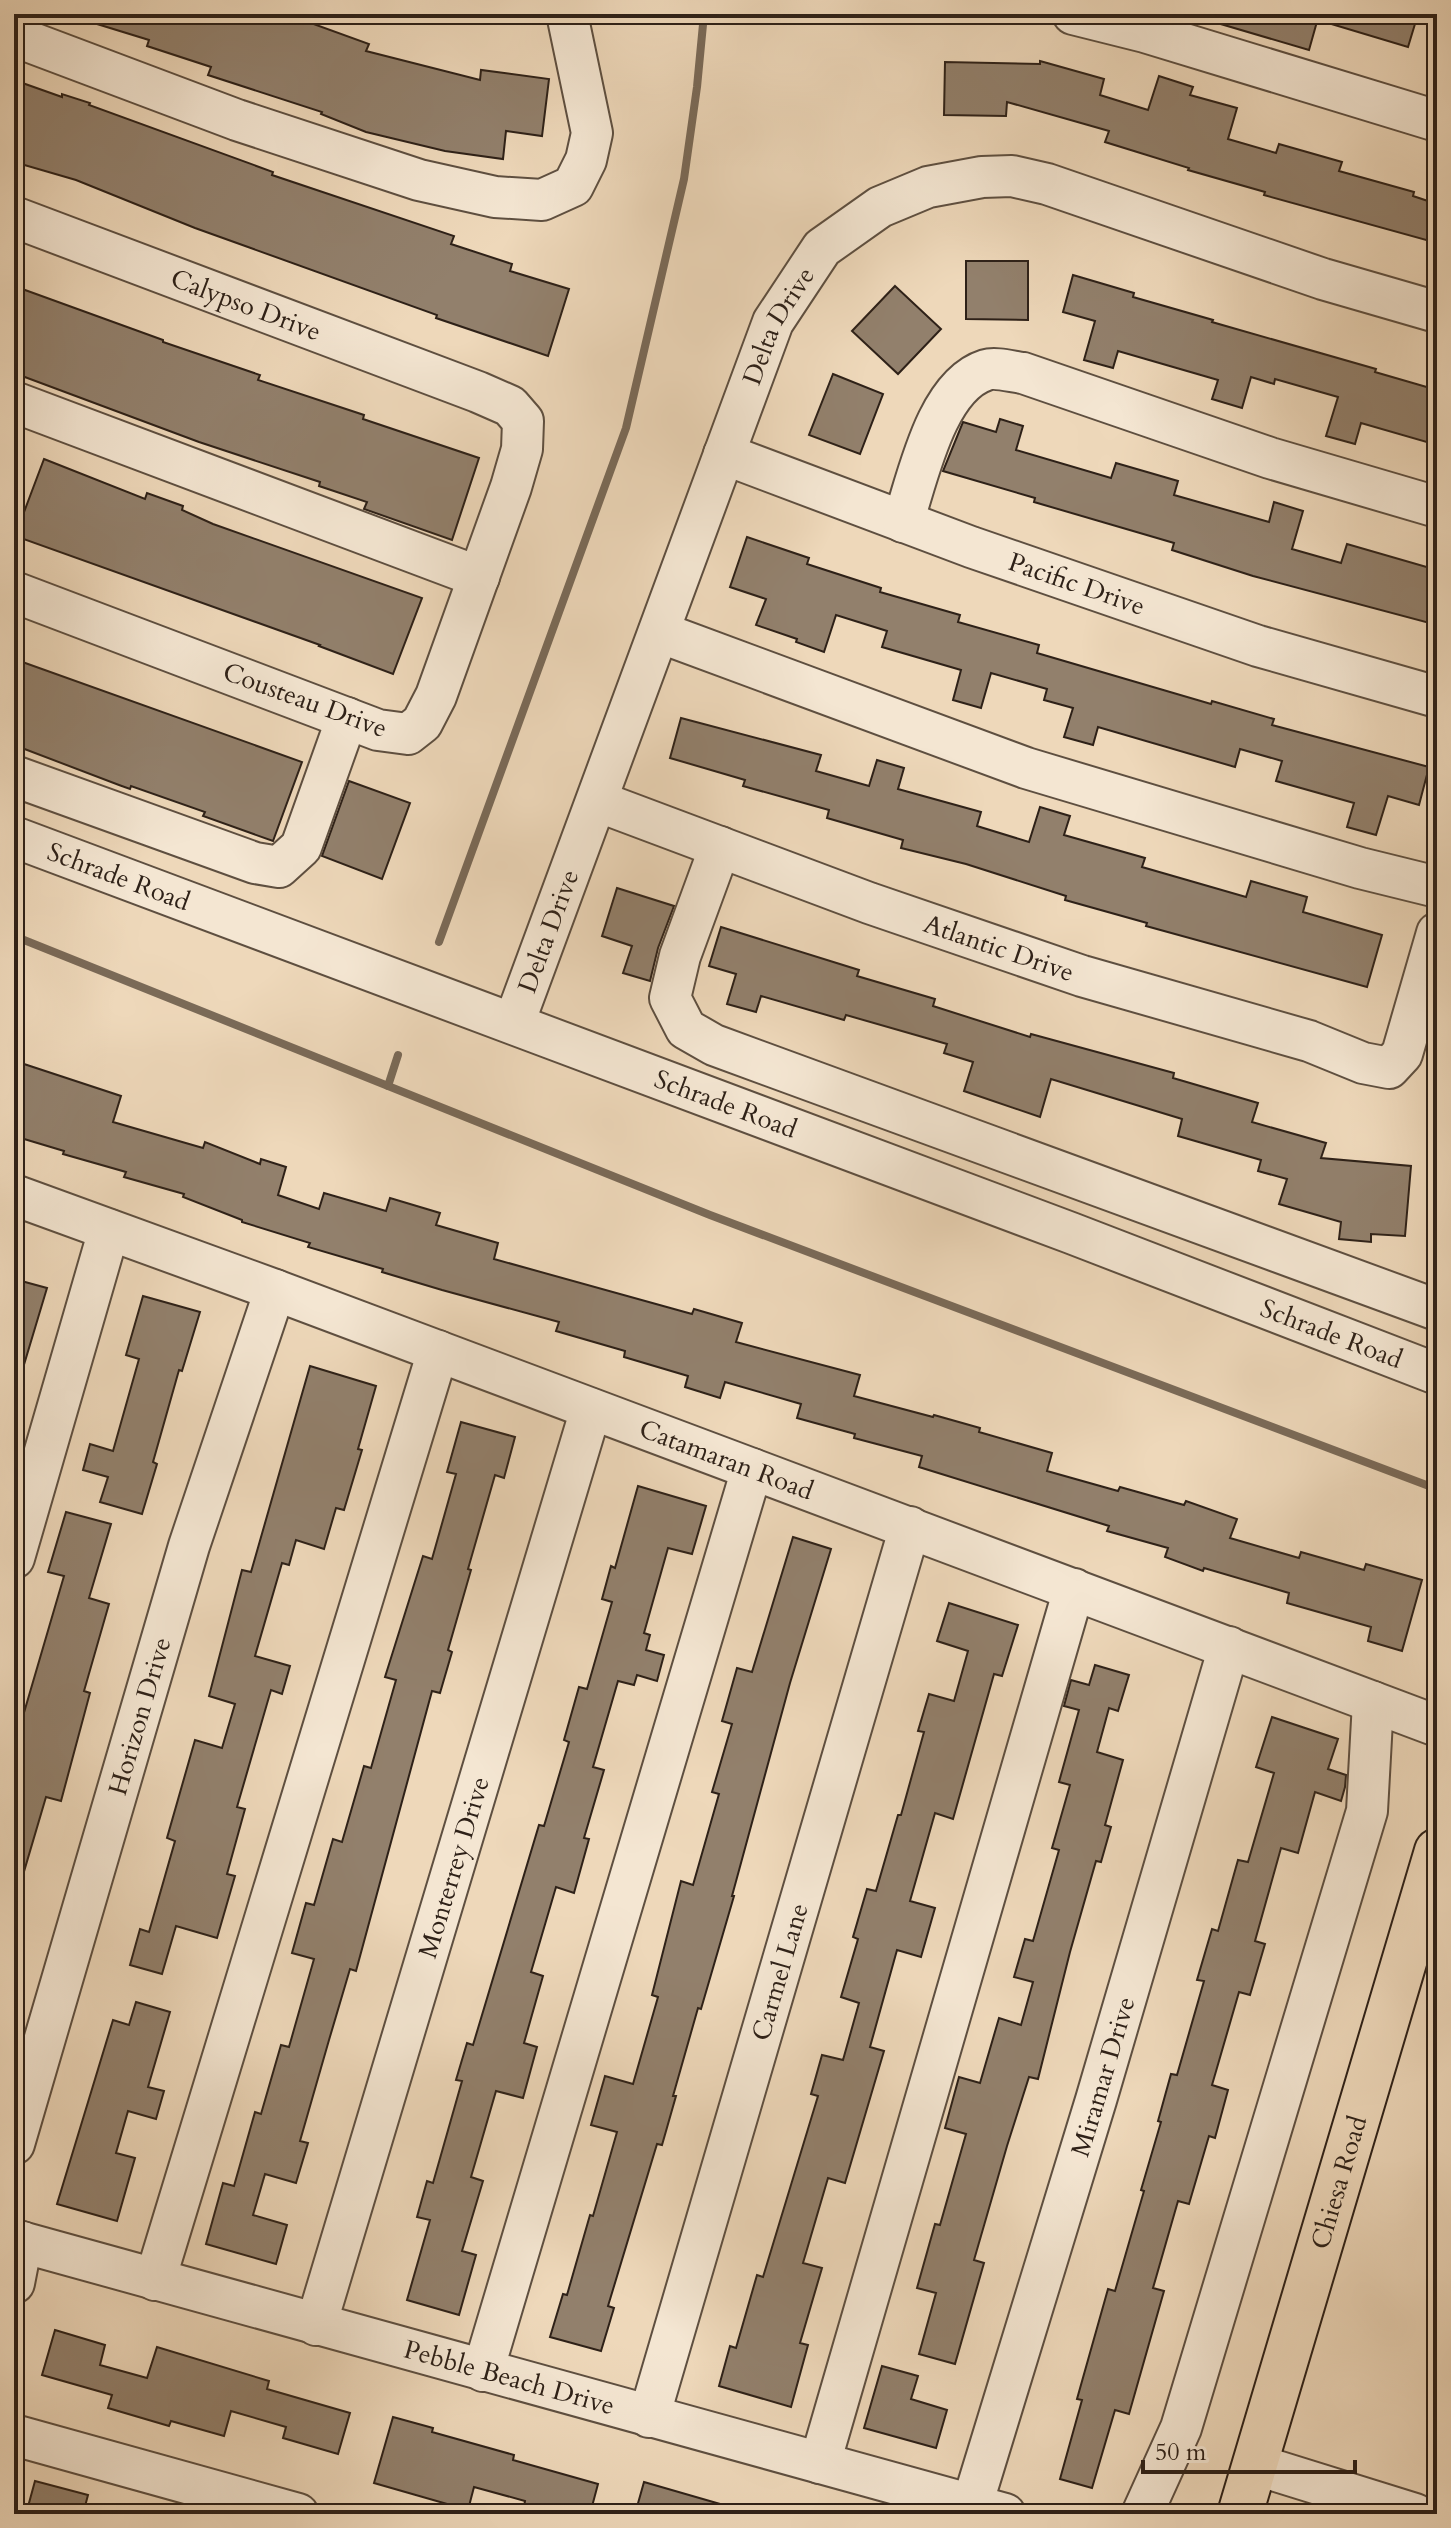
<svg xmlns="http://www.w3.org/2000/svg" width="1451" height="2528" viewBox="0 0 1451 2528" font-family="Cardo,serif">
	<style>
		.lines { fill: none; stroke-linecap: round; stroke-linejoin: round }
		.stream { stroke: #7a6a58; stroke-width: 8 }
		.building { fill: #92806c; stroke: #2e2118; stroke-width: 2 }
		.minor-casing { stroke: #5e4f40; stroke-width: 44 }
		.major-casing { stroke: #2e2118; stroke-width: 48 }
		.minor { stroke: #f4e6d2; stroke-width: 40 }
		.major { stroke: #eed8ba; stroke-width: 44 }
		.labels { text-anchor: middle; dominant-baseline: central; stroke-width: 6; stroke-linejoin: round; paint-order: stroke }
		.street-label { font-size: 26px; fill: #2e2118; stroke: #f4e6d2 }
	</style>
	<rect width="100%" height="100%" fill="#eed8ba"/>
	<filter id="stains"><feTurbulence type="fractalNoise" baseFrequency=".0025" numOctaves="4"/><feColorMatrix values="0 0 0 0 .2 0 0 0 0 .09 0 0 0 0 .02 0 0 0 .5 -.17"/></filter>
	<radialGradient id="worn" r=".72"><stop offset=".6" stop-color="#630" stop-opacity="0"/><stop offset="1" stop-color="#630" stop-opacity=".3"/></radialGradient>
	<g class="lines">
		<g class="stream">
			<path d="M14,936L710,1215L1437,1489"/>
			<path d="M439,942L626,428L684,179L697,87L704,14"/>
			<path d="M388,1086L398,1055"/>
		</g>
	</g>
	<g class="building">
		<path d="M85,14H286L369,44L366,51L480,80L481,70L549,79L542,136L506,131L503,159L445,151L366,132L321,114L322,112L208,75L211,67L147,46L149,40L84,20Z"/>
		<path d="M1208,14H1418L1408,47L1318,20V18L1309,50L1207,20Z"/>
		<path d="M1040,61L1104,79L1100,95L1148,110L1159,76L1193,87L1190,95L1237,108L1228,139L1276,153L1279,144L1342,162L1339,171L1414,192L1413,196L1437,204V243L1264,195L1265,192L1188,170L1189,168L1105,142L1109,131L1007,102L1006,116L944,115L945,62L1040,64Z"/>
		<path d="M14,80L62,97V94L90,103L89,105L273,172L272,175L454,236L451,244L512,264L510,271L569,289L548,356L436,318L437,315L195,228L76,180L14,162Z"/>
		<path d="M966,261H1028V320L966,319Z"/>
		<path d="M1073,275L1134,293L1133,297L1213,320L1212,322L1376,369L1375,372L1437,390V445L1361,423L1355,444L1326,436L1338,397L1275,379L1274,384L1251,377L1242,408L1212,399L1218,380L1118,351L1113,368L1084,360L1095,321L1063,312Z"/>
		<path d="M14,286L163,340V342L260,375L258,380L364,415L363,419L479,458L452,540L364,509L367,502L319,486L320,482L199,442L14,373Z"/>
		<path d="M895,286L941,329L898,374L852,331Z"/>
		<path d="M833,374L883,394L860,454L809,435Z"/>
		<path d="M1000,419L1023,426L1016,450L1111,478L1116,463L1178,481L1174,495L1269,522L1274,502L1303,511L1292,549L1341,563L1347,544L1437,570V625L1253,576L1172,550L1174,543L1034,502L1035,498L943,471L963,422L996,432Z"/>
		<path d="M44,459L145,499L147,493L183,506L182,510L213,524L422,598L393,674L319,646L320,645L15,536Z"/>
		<path d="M747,537L809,558L807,564L881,588L880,592L960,615L958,622L1039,645L1037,653L1211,704L1212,701L1274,719L1272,725L1429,767L1419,805L1388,796L1376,835L1347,827L1354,803L1276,781L1282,761L1240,749L1235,767L1098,727L1093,745L1064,737L1073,708L1044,700L1047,689L991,673L981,708L953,700L961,670L882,647L887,631L836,615L824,652L796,642L797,639L756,625L766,599L730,587Z"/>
		<path d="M14,659L302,762L273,841L203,816L205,812L131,786L130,789L119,785L14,745Z"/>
		<path d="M681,718L821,755L816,771L869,786L877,760L904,768L898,789L981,812L977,826L1029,842L1040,807L1070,816L1064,835L1145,858L1142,867L1246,897L1251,881L1307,897L1303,912L1382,935L1367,987L1146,926L1147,923L1065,900L1066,896L966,864L901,848L903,840L827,818L829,810L743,786L745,780L670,758Z"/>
		<path d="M349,781L410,803L382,879L322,856Z"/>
		<path d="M617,888L674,906L658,948L650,981L623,973L632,946L602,936Z"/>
		<path d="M721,927L859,970L857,976L935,999L933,1006L1030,1037L1031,1034L1174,1073L1173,1078L1258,1103L1252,1122L1326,1143L1321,1158L1411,1166L1405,1236L1371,1234V1242L1339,1239L1341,1222L1279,1204L1287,1179L1258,1171L1261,1160L1178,1136L1182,1119L1051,1079L1040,1117L964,1091L973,1062L944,1053L947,1044L846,1015L844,1020L761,996L756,1012L727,1004L736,974L709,966Z"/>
		<path d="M24,1064L121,1096L113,1122L203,1148L205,1142L260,1164L261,1159L286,1167L278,1195L319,1209L324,1193L386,1211L390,1198L440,1213L436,1225L498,1243L494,1259L692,1314L694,1309L742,1323L736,1342L860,1375L854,1396L933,1417L934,1415L980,1428L979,1432L1052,1453L1047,1471L1118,1491L1120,1487L1184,1505L1186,1501L1237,1519L1230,1538L1299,1558L1301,1552L1364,1570L1366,1564L1422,1580L1402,1651L1368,1641L1371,1627L1287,1603L1289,1593L1204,1568L1203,1571L1165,1557L1168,1548L1107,1531L1109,1526L919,1467L922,1456L854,1438L855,1434L797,1418L801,1404L725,1382L720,1398L685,1387L688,1376L624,1357L625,1351L556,1331L559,1322L442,1290L382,1272L383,1269L308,1247L310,1243L242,1222V1220L183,1197L184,1194L124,1177L126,1172L63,1154L64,1151L14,1136V1099Z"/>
		<path d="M14,1279L47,1288L20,1378H14Z"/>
		<path d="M143,1296L200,1312L182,1371L179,1370L153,1462L157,1464L142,1514L100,1502L108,1477L83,1470L90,1444L113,1451L139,1359L126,1355Z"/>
		<path d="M310,1366L376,1386L358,1449L362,1450L344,1510L336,1508L324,1549L296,1540L289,1565L282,1563L255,1656L290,1666L282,1694L271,1690L237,1807L245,1809L227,1874L235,1876L217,1938L176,1926L162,1974L130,1965L140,1929L149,1932L175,1841L167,1838L195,1740L222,1748L235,1704L209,1696L242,1570L251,1572Z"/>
		<path d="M461,1422L515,1437L504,1478L495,1475L468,1569L471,1570L448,1650L452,1652L440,1693L432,1691L356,1971L350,1969L329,2040L300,2141L308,2143L296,2183L265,2174L253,2215L287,2225L276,2264L206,2244L223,2183L234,2186L255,2112L261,2114L281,2045L289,2047L314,1959L292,1953L306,1903L314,1905L333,1839L342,1842L364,1766L371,1768L396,1680L385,1677L423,1556L432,1559L456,1474L447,1472Z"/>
		<path d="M638,1486L706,1506L692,1554L668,1548L644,1633L650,1635L646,1650L664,1655L657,1681L637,1675L634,1685L618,1681L593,1767L604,1770L584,1838L589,1839L574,1893L556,1887L531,1972L543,1976L524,2043L537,2047L523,2098L496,2091L471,2177L483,2181L462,2251L476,2255L459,2315L407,2300L430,2220L417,2217L427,2181L433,2183L462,2081L456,2080L467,2043L473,2045L539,1825L544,1826L569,1742L564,1740L579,1687L587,1689L612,1602L602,1599L611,1566L615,1568Z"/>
		<path d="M66,1512L111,1524L89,1598L109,1604L84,1691L90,1693L61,1801L46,1797L20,1885L14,1884V1732L18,1733L64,1576L48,1572Z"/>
		<path d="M793,1537L831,1549L790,1683L732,1896H734L701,2009L698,2008L673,2096H676L662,2145L657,2144L608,2306L614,2308L601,2351L550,2337L563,2294L567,2295L590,2215L593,2216L617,2132L591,2125L605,2076L633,2084L658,1997L652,1995L681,1881L693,1885L719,1794L712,1792L732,1724L722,1721L737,1668L752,1672Z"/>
		<path d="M949,1603L1018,1625L1002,1676L994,1674L953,1819L935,1813L910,1901L935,1908L921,1957L897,1950L870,2047L884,2051L845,2183L828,2178L803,2263L822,2268L800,2343L808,2345L791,2407L719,2386L730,2346L736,2348L757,2275L763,2277L818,2096L811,2094L822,2055L843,2060L859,2003L841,1997L858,1939L853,1937L867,1889L876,1891L898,1815H901L924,1732L918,1731L929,1694L954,1701L968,1651L937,1641Z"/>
		<path d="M1095,1665L1129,1675L1118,1711L1109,1708L1097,1752L1123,1760L1105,1825L1111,1827L1101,1862L1096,1861L1070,1952L1038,2079L1029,2077L1007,2146L974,2260L984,2263L955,2364L919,2354L936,2293L917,2288L935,2224L940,2225L966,2134L945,2128L959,2077L980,2083L999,2018L1021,2025L1033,1982L1014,1977L1025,1939L1033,1941L1059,1850L1052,1848L1070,1785L1059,1782L1079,1710L1064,1706L1071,1680L1089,1685Z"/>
		<path d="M1272,1717L1338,1739L1328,1769L1346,1775L1345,1787L1341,1801L1315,1792L1298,1853L1281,1848L1255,1941L1265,1944L1250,1995L1239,1992L1212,2085L1228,2090L1215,2138L1209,2136L1189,2204L1178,2201L1153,2288L1164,2291L1129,2414L1115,2410L1092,2488L1060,2479L1082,2400L1077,2399L1108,2289L1115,2291L1144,2191L1141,2190L1161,2122L1158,2121L1171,2074L1177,2075L1204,1981L1197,1980L1212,1929L1218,1931L1238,1860L1248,1862L1274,1773L1256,1767Z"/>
		<path d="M136,2002L170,2012L148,2087L164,2091L156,2119L128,2111L116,2153L135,2158L117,2221L57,2204L113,2020L129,2025Z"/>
		<path d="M55,2330L105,2345L100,2365L147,2378L157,2347L269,2381L267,2389L350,2413L338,2454L283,2438L286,2427L231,2411L224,2436L171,2421L169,2426L108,2408L112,2395L42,2375Z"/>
		<path d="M882,2366L918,2376L911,2399L947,2410L936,2448L864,2428Z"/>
		<path d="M393,2417L433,2428L432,2432L514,2455L513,2460L598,2484L590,2514H548L524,2507L525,2501L474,2487L468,2510L374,2483Z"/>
		<path d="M35,2481L88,2495L83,2514H26Z"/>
		<path d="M644,2482L734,2508L733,2514H635Z"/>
	</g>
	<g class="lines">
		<defs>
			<g id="minor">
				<path d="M1073,14L1145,32L1437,121"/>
				<path d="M14,36L237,120L419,180L495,197L542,200L573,186L586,160L592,133L567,14"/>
				<path id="s1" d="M14,217L478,392L510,406L523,421L522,449L511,487L436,696L422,723L408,734L378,730L14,592"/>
				<path d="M14,402L479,577"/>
				<path id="s2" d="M724,454L971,547L1258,646L1437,697"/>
				<path d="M903,522C918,477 936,386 986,370C996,367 1013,372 1023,373L1270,458L1437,507"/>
				<path d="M659,632L1026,768L1360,868L1437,887"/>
				<path d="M14,776L255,863L279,867L301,847L347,718"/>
				<path id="s3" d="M597,801L869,903L1082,976L1309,1041L1363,1063L1389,1068L1402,1054L1437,933"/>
				<path id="s4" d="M14,837L1071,1233L1437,1374"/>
				<path d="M720,847L680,956L670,998L686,1029L714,1045L1437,1310"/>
				<path id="s5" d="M514,1023L773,322L822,248L880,207L928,187L982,177L1012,176L1047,184L1323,279L1437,312"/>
				<path id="s6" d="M14,1195L275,1290L1437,1726"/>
				<path d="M14,1558L109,1230"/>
				<path id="s7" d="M14,2144L189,1546L275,1290"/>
				<path id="s8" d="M14,2240L1005,2514"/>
				<path d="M155,2280L438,1351"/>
				<path d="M14,2283L22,2242"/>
				<path id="s9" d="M316,2325L591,1409"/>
				<path d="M483,2371L752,1469"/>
				<path id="s10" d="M649,2417L910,1527"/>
				<path d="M14,2435L298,2514"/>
				<path d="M820,2463L1074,1589"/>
				<path d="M1254,2464L1415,2514"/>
				<path id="s11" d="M972,2505L1096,2100L1229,1647"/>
				<path d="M1142,2514L1181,2428L1367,1811L1373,1702"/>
			</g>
			<g id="major">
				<path id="s12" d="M1240,2514L1437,1851"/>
			</g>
		</defs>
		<use href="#minor" class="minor-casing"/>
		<use href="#major" class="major-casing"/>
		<use href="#minor" class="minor"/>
		<use href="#major" class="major"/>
	</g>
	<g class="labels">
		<g class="street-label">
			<text stroke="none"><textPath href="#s1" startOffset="248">Calypso Drive</textPath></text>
			<text stroke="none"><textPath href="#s5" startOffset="746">Delta Drive</textPath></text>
			<text stroke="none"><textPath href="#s2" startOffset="376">Pacific Drive</textPath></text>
			<text transform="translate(305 700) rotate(20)">Cousteau Drive</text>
			<text stroke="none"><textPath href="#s4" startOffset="112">Schrade Road</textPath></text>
			<text stroke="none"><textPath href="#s5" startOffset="98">Delta Drive</textPath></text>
			<text stroke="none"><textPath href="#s3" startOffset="428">Atlantic Drive</textPath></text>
			<text stroke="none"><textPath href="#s4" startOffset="760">Schrade Road</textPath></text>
			<text stroke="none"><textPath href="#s4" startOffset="1408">Schrade Road</textPath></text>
			<text stroke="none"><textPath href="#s6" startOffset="760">Catamaran Road</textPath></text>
			<text stroke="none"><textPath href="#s7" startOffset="446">Horizon Drive</textPath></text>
			<text stroke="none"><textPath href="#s9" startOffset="478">Monterrey Drive</textPath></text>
			<text stroke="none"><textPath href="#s10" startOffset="464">Carmel Lane</textPath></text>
			<text stroke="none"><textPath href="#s11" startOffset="448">Miramar Drive</textPath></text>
			<text stroke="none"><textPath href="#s12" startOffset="346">Chiesa Road</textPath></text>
			<text stroke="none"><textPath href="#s8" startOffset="514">Pebble Beach Drive</textPath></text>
		</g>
	</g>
	<rect width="1451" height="2528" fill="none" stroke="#eed8ba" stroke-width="48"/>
	<rect x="16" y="16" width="1419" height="2496" fill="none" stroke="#2e2118" stroke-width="4"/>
	<rect x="24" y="24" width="1403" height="2480" fill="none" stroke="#2e2118" stroke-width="2"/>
	<path d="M1143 2460v12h212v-12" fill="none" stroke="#2e2118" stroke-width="4"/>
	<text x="1155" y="2460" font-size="24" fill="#2e2118" stroke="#f4e6d2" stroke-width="6" paint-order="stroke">50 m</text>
	<rect width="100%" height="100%" filter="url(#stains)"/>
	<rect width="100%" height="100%" fill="url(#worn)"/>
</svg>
